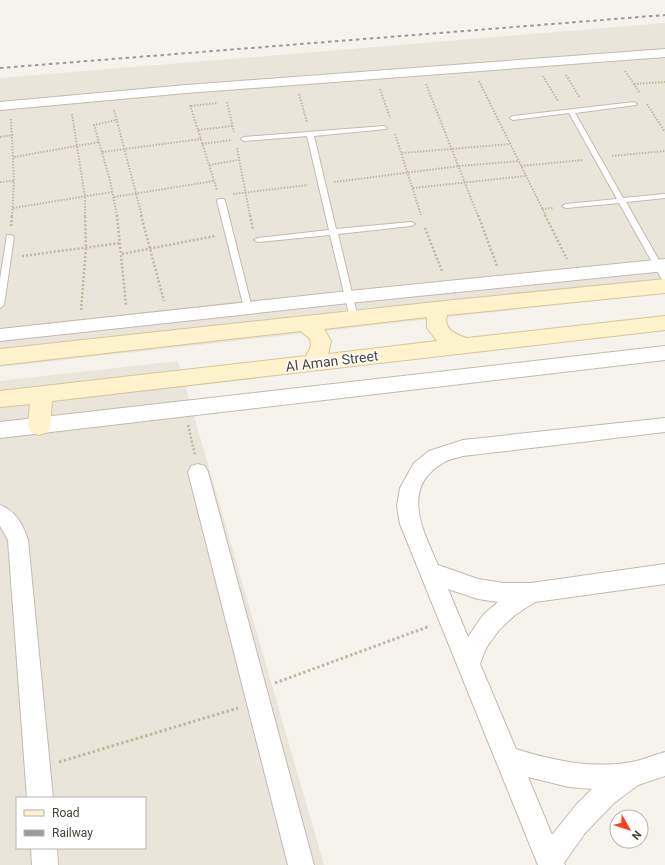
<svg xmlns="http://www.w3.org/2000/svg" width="665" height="865" viewBox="0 0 665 865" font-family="Roboto,sans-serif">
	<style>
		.residential { fill: #eae5da; fill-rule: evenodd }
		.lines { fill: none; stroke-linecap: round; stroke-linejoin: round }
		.lane-casing { stroke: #c2bbae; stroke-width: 2 }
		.street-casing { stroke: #c2bbae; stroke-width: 2 }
		.secondary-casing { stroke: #d6c79b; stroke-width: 2 }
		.path-far2 { stroke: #c4b79f; stroke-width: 2; stroke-dasharray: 1.5 1.5; stroke-linecap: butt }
		.path-far1 { stroke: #c4b79f; stroke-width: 2.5; stroke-dasharray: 2 2; stroke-linecap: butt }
		.path { stroke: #c4b79f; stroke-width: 3; stroke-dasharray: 2.5 2.5; stroke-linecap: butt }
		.lane { fill: #fff; fill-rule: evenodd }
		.street { fill: #fff; fill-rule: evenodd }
		.secondary { fill: #fff3cd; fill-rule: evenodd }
		.rail { stroke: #9a9a9a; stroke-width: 2; stroke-dasharray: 3.5 3.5; stroke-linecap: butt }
		.labels { text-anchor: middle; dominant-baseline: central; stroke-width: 3; stroke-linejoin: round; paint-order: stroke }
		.street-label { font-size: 14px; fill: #4b4439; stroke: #fff }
	</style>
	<rect width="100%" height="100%" fill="#f6f3ec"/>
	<g class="residential">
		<path d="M665,23V293L0,367V78Z"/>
		<path d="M178,361L324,865H0V381ZM17,798H145V848H17Z"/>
	</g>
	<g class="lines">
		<defs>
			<g id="lane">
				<path d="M634,102L637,104L636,105L575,113L623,198L665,194V198L626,202L665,271V281L661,278L619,203L566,208L562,206L566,204L617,199L569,113L513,120L510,118L513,116Z"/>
				<path d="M384,126L387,128L386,129L314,136L336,229L411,222L415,224L411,226L338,234L358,318L354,321L350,318L330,235L258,242L254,240L258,238L329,230L307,136L244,141L241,139L244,137Z"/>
				<path d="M218,199H224L225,201L252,308L248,311L244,308L217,201Z"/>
				<path d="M7,235H10L14,237L4,305L0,308V279Z"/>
			</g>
			<g id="street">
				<path d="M665,49V57L186,93L0,110V102L186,85Z"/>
				<path d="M665,259V271L349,303L0,341V329L349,291Z"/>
				<path d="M665,346V360L0,438V422Z"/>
				<path d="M665,418V432L463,456C457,458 448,459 443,463C400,488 423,531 438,565L478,579L504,583H531L665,564V584L535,602L515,615L499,630L486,648L480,664L516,749C554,761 593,769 632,762C643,760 654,755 665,752V776L638,785L614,803L585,833L564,863L565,865H538L400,524L397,506L400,488L414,463L429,451L463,440ZM448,589L478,599L498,602L483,615L468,637ZM528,777L569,787L592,789L576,805L552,835Z"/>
				<path d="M198,464L205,466L208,472L314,865H288L188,472L191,466Z"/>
				<path d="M0,505C16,511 23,525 28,540L53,798H27L8,540L0,526Z"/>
				<path d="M31,848H57L58,865H32Z"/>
			</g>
			<path id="secondary" d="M665,279V293L447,315C443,329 455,334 467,338L665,316V330L52,401L50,426L47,432L39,435L31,432L28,426L30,404L0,407V391L306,356L311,346L310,339L301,331L0,365V349L454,300ZM427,317V328L437,341L328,354L331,341L324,329Z"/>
		</defs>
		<use href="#lane" class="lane-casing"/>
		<use href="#street" class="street-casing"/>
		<use href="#secondary" class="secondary-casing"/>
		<g class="path-far2">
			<path d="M625,71L640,93"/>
			<path d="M566,75L580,98"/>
			<path d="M543,76L558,101"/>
			<path d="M479,81L546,216"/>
			<path d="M426,84L478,216"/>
			<path d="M634,84L665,82"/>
			<path d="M380,89L390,118"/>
			<path d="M299,94L307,122"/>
			<path d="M227,102L234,132"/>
			<path d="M647,104L665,132"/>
			<path d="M190,105L217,190"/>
			<path d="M191,106L218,103"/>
			<path d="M114,110L142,216"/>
			<path d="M72,114L85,197V216"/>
			<path d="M11,119L14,181L12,216"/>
			<path d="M198,130L232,126"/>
			<path d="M395,134L421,215"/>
			<path d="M0,137L13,135"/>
			<path d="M202,144L232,140"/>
			<path d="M237,148L250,216"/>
			<path d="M102,152L201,139"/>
			<path d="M402,153L510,144"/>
			<path d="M612,156L665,151"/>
			<path d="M14,157L99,142"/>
			<path d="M209,165L239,160"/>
			<path d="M521,166L583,160"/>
			<path d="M0,182L14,181"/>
			<path d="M334,182L460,166L519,161"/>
			<path d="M413,188L526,176"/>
			<path d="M233,194L308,185"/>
			<path d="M114,197L214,181"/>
			<path d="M13,208L112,192"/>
			<path d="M542,209L553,208"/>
			<path d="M117,216L110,180L94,125L117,120"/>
		</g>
		<g class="path-far1">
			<path d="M117,215L126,305"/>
			<path d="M141,215L164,301"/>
			<path d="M250,215L253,230"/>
			<path d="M478,215L497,266"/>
			<path d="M545,215L567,259"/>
			<path d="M11,226L12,215"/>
			<path d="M425,228L442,271"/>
			<path d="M122,254L215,236"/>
			<path d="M22,256L121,243"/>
			<path d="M81,310L86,248L85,215"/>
			<path d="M188,425L195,455"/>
		</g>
		<g class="path">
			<path d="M275,683L430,626"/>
			<path d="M59,762L238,708"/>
		</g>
		<use href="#lane" class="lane"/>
		<use href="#street" class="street"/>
		<use href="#secondary" class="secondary"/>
		<path class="rail" d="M0,68L665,15"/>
	</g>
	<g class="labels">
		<g class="street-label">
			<text transform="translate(332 361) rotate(-7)">Al Aman Street</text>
		</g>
	</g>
	<rect x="16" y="797" width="130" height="52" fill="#ffffff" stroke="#b7b4b0"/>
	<rect x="24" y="810" width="20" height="6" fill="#fff3cd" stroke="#b7b4b0"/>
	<text x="52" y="817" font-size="12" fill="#4b4439">Road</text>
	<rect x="24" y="830" width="20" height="6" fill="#9a9a9a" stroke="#b7b4b0"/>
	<text x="52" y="837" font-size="12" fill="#4b4439">Railway</text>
	<g transform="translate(629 829) rotate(129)"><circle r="19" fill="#ffffff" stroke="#b7b4b0"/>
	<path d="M0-3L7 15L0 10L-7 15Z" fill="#fc3f1d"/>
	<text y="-6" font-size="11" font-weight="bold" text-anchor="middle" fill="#4b4439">N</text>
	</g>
</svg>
